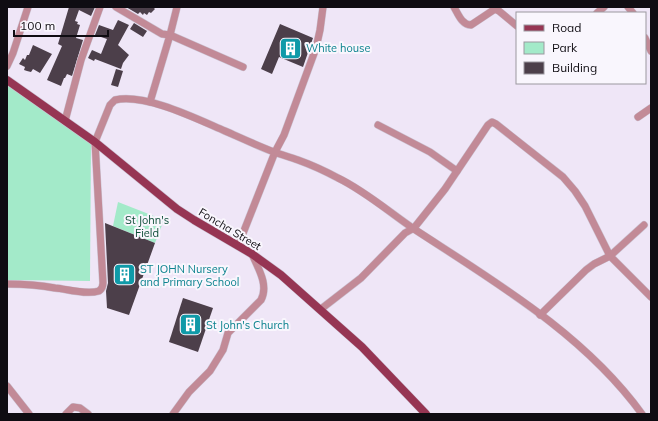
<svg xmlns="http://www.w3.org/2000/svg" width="658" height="421" viewBox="0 0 658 421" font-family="Mulish,sans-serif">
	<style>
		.green { fill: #a3eac9 }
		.building { fill: #4c3f4a }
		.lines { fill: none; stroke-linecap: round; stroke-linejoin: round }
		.minor-casing { stroke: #cbc3d2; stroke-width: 8 }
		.major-casing { stroke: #cbc3d2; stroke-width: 9 }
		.minor { stroke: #c28a97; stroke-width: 7 }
		.major { stroke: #963553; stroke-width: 8 }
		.labels { text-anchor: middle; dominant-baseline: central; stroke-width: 4; stroke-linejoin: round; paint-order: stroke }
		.culture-label { font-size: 11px; fill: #0d838f; stroke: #f9f6fd; text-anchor: start }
		.park-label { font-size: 11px; fill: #0e4f38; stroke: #f9f6fd }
		.street-label { font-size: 11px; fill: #0f0c12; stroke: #f9f6fd }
	</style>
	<rect width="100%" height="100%" fill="#efe6f7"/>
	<g class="green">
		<path d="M7,84L91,143L90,281L7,280Z"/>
		<path d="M118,202L164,220L155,243L113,226Z"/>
	</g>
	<g class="building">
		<path d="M69,7H95L91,16L79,10L75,21L78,22L77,24L80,25L76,38L83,40L72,76L67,74L65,78H64L61,86L47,80L62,46L58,44Z"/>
		<path d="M126,7H153L155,9L151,13L149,12L147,15L144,13L143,15L140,12L138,14Z"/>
		<path d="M118,20L129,25L118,45L129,55L123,63L121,69L95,59L94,61L88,58L92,50L101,54L107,39L95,35L99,25L113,30Z"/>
		<path d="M134,23L147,31L143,37L130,29Z"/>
		<path d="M280,24L313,38L303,67L279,57L272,74L261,69Z"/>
		<path d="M33,45L52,54L40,73L33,69L31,72L27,71L24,70L25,67L19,64L23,58L25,60L27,55H29Z"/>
		<path d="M116,69L123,71L118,87L111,85Z"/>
		<path d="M105,223L155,243L129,315L107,308L106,291L108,283Z"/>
		<path d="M183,298L213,308L198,352L169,342Z"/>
	</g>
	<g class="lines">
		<defs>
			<g id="minor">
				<path d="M116,7L162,34L170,35L243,67"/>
				<path d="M454,7C458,14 462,25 471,25L495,9L499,11L517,26"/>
				<path d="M628,7L633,13"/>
				<path d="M597,13L604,7"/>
				<path d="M645,38L651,51"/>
				<path d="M7,66L13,53L28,7"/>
				<path d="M150,102L170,35L177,7"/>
				<path d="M638,117L651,108"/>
				<path d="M65,121L81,60L100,7"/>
				<path d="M378,125L430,152L457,171"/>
				<path d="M238,246L275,152L284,135L316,48L320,30L323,7"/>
				<path d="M7,284C23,284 39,285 55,288C67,289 86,295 99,291C102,289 103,286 103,283L95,142L110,105L115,100C145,93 197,119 225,131C241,138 258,146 274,152C282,155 290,157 298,160C312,165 325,171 338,178C365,191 389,212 414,229C495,282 584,334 642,414"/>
				<path d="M321,309L361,278L405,233L414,228L445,189L488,125L492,122L496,124L563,177L575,191L585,206L610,256L651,297"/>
				<path d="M540,315L586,270L594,264L610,256L644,225"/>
				<path d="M7,386L29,414"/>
				<path d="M66,414L73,407L80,408L88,414"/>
				<path d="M173,414L189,392L210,371L223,350L228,333L261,300C269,285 258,268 252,254"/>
			</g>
			<path id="major" d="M7,80L95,142L177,209L194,220L252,254L281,275L362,347L426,414"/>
		</defs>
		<use href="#minor" class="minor-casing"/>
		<use href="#major" class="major-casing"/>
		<use href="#minor" class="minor"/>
		<use href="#major" class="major"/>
	</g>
	<defs>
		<symbol id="building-square" viewBox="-11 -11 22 22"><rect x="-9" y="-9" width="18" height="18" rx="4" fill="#0f9aa8" stroke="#f9f6fd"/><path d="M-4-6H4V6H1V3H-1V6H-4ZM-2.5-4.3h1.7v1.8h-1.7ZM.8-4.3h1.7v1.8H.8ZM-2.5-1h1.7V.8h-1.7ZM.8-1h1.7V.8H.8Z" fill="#fff"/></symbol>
	</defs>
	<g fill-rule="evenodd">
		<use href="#building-square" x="278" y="36" width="25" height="25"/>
		<use href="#building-square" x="112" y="262" width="25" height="25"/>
		<use href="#building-square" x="178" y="312" width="25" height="25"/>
	</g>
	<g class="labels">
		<g class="culture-label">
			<text x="306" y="48">White house</text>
			<text x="140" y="269">ST JOHN Nursery<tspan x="140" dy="13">and Primary School</tspan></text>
			<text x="206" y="325">St John's Church</text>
		</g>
		<g class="park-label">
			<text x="147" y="220">St John's<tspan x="147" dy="13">Field</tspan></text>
		</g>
		<g class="street-label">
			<text transform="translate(230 229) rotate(31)">Foncha Street</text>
		</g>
	</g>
	<rect width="658" height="421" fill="none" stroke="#0f0c12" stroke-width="16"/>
	<rect x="516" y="12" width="130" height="72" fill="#f9f6fd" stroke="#9b989f"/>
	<rect x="524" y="25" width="20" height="6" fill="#963553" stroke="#9b989f"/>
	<text x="552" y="32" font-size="12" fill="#0f0c12">Road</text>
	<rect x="524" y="42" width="20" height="12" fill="#a3eac9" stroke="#9b989f"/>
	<text x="552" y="52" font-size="12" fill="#0f0c12">Park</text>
	<rect x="524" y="62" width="20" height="12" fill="#4c3f4a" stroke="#9b989f"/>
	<text x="552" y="72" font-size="12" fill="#0f0c12">Building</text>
	<path d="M14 30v6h94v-6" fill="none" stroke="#0f0c12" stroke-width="2"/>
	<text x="20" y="30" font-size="12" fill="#0f0c12" stroke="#f9f6fd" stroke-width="3" paint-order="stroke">100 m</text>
</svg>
